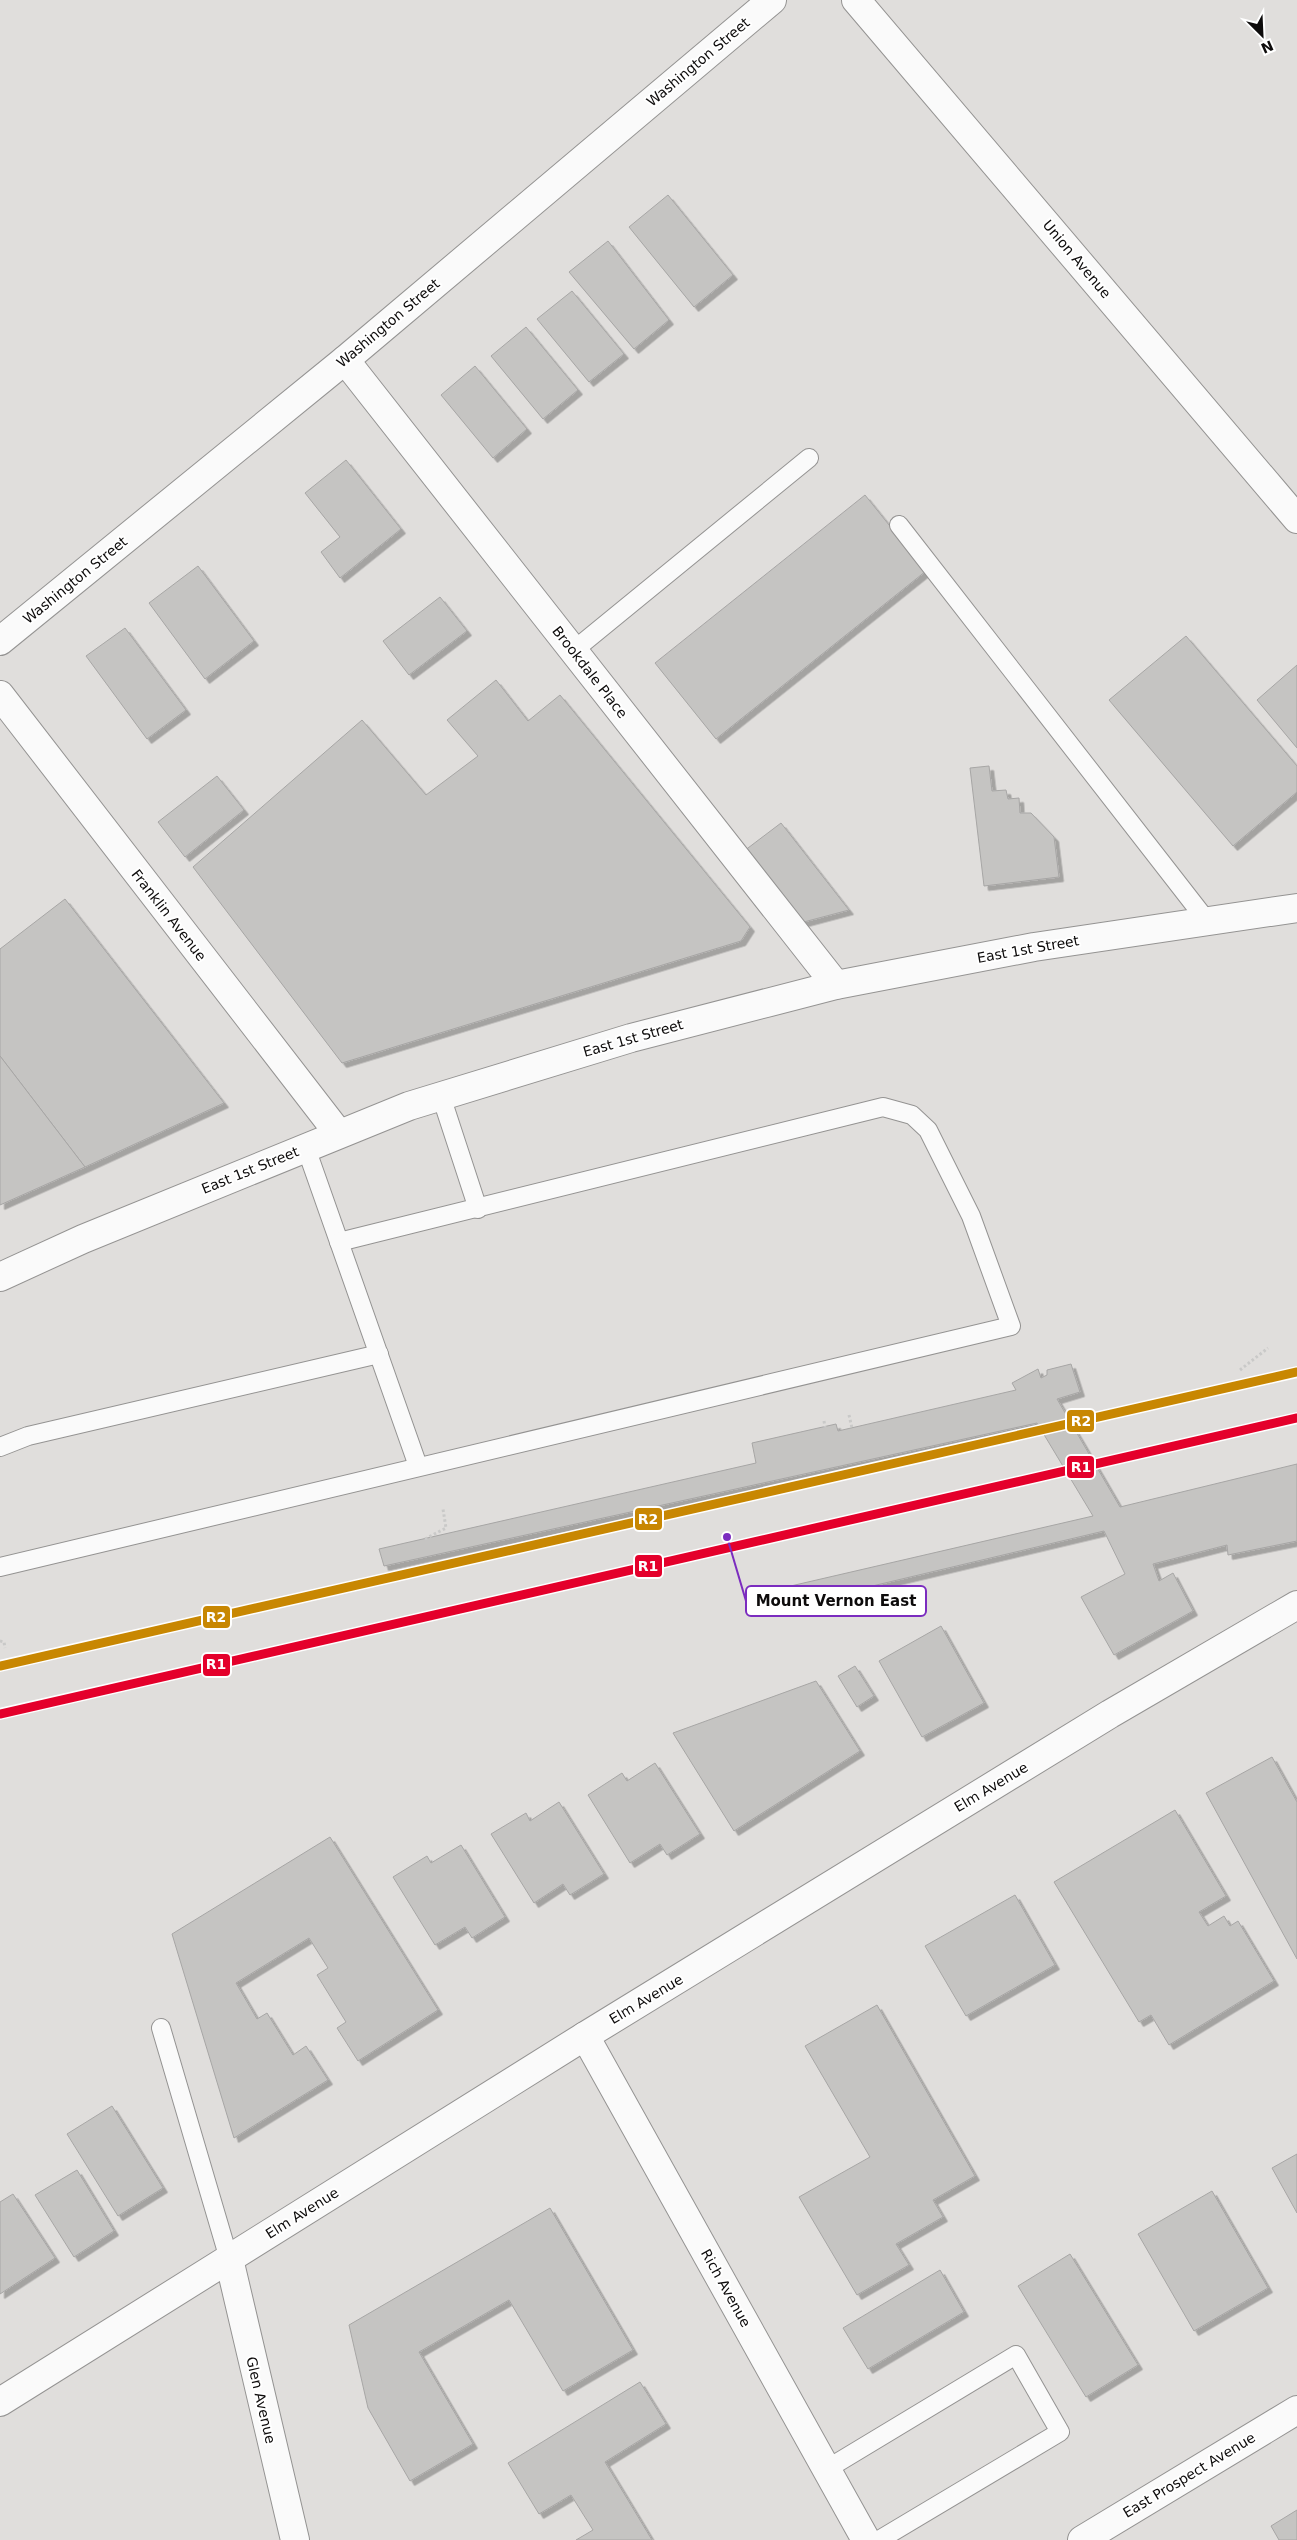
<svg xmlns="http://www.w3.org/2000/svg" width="1297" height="2540" viewBox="0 0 1297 2540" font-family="'DejaVu Sans',sans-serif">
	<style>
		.building { fill: #c5c4c2; stroke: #a7a6a5; filter: url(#shadow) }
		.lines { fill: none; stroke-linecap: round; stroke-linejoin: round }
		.service-casing { stroke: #949392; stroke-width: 20 }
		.minor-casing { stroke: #949392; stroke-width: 30 }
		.tertiary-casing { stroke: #949392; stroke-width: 30 }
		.secondary-casing { stroke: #949392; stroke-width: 30 }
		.path { stroke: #c9c9c8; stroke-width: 3; stroke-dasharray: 2.5 2.5; stroke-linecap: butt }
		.service { stroke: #fafafa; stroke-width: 18 }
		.minor { stroke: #fafafa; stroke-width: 28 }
		.tertiary { stroke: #fafafa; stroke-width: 28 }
		.secondary { stroke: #fafafa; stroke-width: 28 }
		.rail-1-casing { stroke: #fff; stroke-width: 12 }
		.rail-2-casing { stroke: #fff; stroke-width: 12 }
		.rail-1 { stroke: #e4002b; stroke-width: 9 }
		.rail-2 { stroke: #c88702; stroke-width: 9 }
		.labels { text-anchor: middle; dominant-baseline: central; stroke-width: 4; stroke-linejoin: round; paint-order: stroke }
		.street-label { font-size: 14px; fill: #0d0b0b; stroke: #fff }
		.leader { fill: none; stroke: #7b2cbf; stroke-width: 2 }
		.callout-dot { fill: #7b2cbf; stroke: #fff; stroke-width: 2 }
		.callout { fill: #fff; stroke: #7b2cbf; stroke-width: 2 }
		.callout-label { font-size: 15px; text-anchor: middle; font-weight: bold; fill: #0d0b0b }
		.line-badge { stroke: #fff; stroke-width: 2 }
		.badge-label { font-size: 14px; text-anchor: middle; font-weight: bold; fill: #fff }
	</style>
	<defs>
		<filter id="shadow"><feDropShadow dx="4.5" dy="4.5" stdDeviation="0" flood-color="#0004"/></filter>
	</defs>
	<rect width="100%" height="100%" fill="#e0dedc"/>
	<g class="building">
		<path d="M668,195L733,275L694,307L629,227Z"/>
		<path d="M608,241L669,320L634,349L569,272Z"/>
		<path d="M572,291L624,354L589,382L537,319Z"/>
		<path d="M526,327L578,390L543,419L491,356Z"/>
		<path d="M475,366L527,429L493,458L441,395Z"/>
		<path d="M346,460L401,529L340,578L321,552L340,537L305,493Z"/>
		<path d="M865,495L926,571L716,739L655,663Z"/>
		<path d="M198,566L254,641L205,679L149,603Z"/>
		<path d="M440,597L467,631L409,675L383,641Z"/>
		<path d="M125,628L186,710L147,739L86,656Z"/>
		<path d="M1186,636L1297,766V792L1233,846L1109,700Z"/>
		<path d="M1297,665V748L1257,700Z"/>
		<path d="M496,680L528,721L560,695L750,927L741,941L342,1063L193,867L362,720L426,795L478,756L447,720Z"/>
		<path d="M989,766L992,791L1006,790L1008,799L1019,798L1020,813H1031L1054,837L1059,877L984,886L970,768Z"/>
		<path d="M217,776L244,810L185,857L158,822Z"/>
		<path d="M781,823L849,910L800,923L744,851Z"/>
		<path d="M65,899L224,1103L85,1167L0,1056V949Z"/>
		<path d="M0,1056L85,1167L0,1205Z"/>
		<path d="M1071,1364L1080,1392L1057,1399L1120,1507L1297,1464V1541L1228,1555L1227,1545L1153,1564L1159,1581L1173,1573L1193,1611L1114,1655L1081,1597L1125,1574L1104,1531L788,1606L782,1588L1093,1516L1037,1423L384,1566L379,1549L756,1463L752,1443L836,1424L838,1431L1016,1390L1012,1383L1038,1369L1041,1378L1047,1375V1370Z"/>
		<path d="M941,1626L984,1703L922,1737L879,1661Z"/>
		<path d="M855,1666L874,1696L857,1707L838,1676Z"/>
		<path d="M816,1681L860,1751L734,1831L673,1733Z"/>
		<path d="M1272,1757L1297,1802V1959L1206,1793Z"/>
		<path d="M655,1763L700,1834L667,1855L660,1844L630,1863L588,1795L622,1773L627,1781Z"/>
		<path d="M559,1802L604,1874L570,1895L563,1884L534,1903L491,1834L526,1813L530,1821Z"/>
		<path d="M1175,1810L1226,1896L1199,1912L1208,1926L1224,1916L1230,1926L1238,1921L1274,1981L1169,2045L1151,2015L1139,2022L1054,1882Z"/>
		<path d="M330,1837L438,2010L358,2061L337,2028L346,2022L317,1975L328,1968L309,1938L236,1983L257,2019L267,2013L293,2055L306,2046L328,2080L234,2138L172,1934Z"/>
		<path d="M461,1845L505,1917L472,1938L465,1927L435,1945L393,1877L427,1856L431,1863Z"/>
		<path d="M1015,1895L1055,1965L966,2016L925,1946Z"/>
		<path d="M877,2005L975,2176L933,2200L943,2217L896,2244L909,2265L857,2295L799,2197L870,2157L805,2046Z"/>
		<path d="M112,2106L163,2188L118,2216L67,2134Z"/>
		<path d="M1297,2154V2213L1272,2168Z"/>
		<path d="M77,2170L114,2231L74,2257L35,2195Z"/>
		<path d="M1212,2191L1268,2288L1194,2331L1138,2234Z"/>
		<path d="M13,2194L55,2258L0,2294V2202Z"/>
		<path d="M550,2208L633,2350L563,2391L509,2300L419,2352L473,2444L410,2481L368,2408L349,2325Z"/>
		<path d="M1070,2254L1138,2365L1086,2397L1018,2286Z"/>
		<path d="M940,2270L964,2312L868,2369L843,2328Z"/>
		<path d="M640,2382L666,2424L605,2462L652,2540H576L593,2530L571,2495L539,2514L508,2463Z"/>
		<path d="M1297,2510V2540H1279L1271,2526Z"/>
	</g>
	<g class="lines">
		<defs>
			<g id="service">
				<path d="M899,525L1207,921"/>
				<path d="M573,651L809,458"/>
				<path d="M441,1096L478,1209"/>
				<path d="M306,1148L418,1466"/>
				<path d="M0,1447L28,1436L379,1354"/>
				<path d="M0,1567L1011,1326L971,1216L928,1130L912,1115L883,1107L339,1242"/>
				<path d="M161,2028L229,2259"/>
				<path d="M827,2469L1016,2355L1060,2432L879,2540"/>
			</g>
			<g id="minor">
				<path d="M856,0L1297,519"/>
				<path d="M345,360L836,985"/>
				<path d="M0,641L345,360L772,0"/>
				<path d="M0,695L339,1134"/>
				<path d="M585,2036L866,2540"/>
				<path d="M229,2259L295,2540"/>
				<path d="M0,2402L585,2036L1110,1714L1297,1605"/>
			</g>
			<path id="tertiary" d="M1082,2540L1297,2410"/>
			<path id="secondary" d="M0,1277L83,1239L409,1106L631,1038L836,985L1034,947L1297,908"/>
		</defs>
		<use href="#service" class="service-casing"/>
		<use href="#minor" class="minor-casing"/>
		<use href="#tertiary" class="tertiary-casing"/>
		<use href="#secondary" class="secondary-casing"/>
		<g class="path">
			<path d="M1240,1370L1268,1348"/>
			<path d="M849,1415L852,1428"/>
			<path d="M824,1421L825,1427"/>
			<path d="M425,1539L446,1528L443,1509"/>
			<path d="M0,1641L4,1642L5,1648"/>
		</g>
		<use href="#service" class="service"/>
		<use href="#minor" class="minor"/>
		<use href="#tertiary" class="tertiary"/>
		<use href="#secondary" class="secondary"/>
		<defs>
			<path id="rail-1" d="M0,1714L1297,1418"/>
			<path id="rail-2" d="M0,1666L1297,1372"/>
		</defs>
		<use href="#rail-1" class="rail-1-casing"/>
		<use href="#rail-2" class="rail-2-casing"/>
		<use href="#rail-1" class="rail-1"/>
		<use href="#rail-2" class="rail-2"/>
	</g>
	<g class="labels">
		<g class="street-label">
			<text transform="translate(698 62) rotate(-40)">Washington Street</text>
			<text transform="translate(1077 259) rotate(50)">Union Avenue</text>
			<text transform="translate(388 323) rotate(-40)">Washington Street</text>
			<text transform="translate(75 580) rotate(-39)">Washington Street</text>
			<text transform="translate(590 672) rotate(52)">Brookdale Place</text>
			<text transform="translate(169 915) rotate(52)">Franklin Avenue</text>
			<text transform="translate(1028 949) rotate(-10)">East 1st Street</text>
			<text transform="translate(633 1038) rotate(-16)">East 1st Street</text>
			<text transform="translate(250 1170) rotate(-22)">East 1st Street</text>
			<text transform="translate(991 1787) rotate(-31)">Elm Avenue</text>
			<text transform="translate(646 1999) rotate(-31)">Elm Avenue</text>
			<text transform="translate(302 2213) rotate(-32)">Elm Avenue</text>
			<text transform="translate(726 2288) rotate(61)">Rich Avenue</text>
			<text transform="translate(261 2400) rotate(77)">Glen Avenue</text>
			<text transform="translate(1189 2475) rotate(-31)">East Prospect Avenue</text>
		</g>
	</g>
	<path class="leader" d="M727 1537L746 1601"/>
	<circle class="callout-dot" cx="727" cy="1537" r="5"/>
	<rect class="callout" x="746" y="1586" width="180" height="30" rx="5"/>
	<g class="callout-label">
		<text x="836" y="1606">Mount Vernon East</text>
	</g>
	<g class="line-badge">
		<rect x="1066" y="1409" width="29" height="24" rx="5" fill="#c88702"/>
		<rect x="1066" y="1455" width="29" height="24" rx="5" fill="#e4002b"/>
		<rect x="634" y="1507" width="29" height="24" rx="5" fill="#c88702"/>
		<rect x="634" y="1554" width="29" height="24" rx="5" fill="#e4002b"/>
		<rect x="202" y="1605" width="29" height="24" rx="5" fill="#c88702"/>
		<rect x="202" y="1653" width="29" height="24" rx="5" fill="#e4002b"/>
	</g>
	<g class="badge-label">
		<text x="1081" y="1426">R2</text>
		<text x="1081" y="1472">R1</text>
		<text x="648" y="1524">R2</text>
		<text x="648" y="1571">R1</text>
		<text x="216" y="1622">R2</text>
		<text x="216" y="1669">R1</text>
	</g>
	<g transform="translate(1262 35) rotate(156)" stroke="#ffffff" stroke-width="4" paint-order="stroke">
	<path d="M0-4L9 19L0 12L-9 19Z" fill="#0d0b0b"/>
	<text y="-8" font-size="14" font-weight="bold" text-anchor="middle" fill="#0d0b0b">N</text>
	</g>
</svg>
